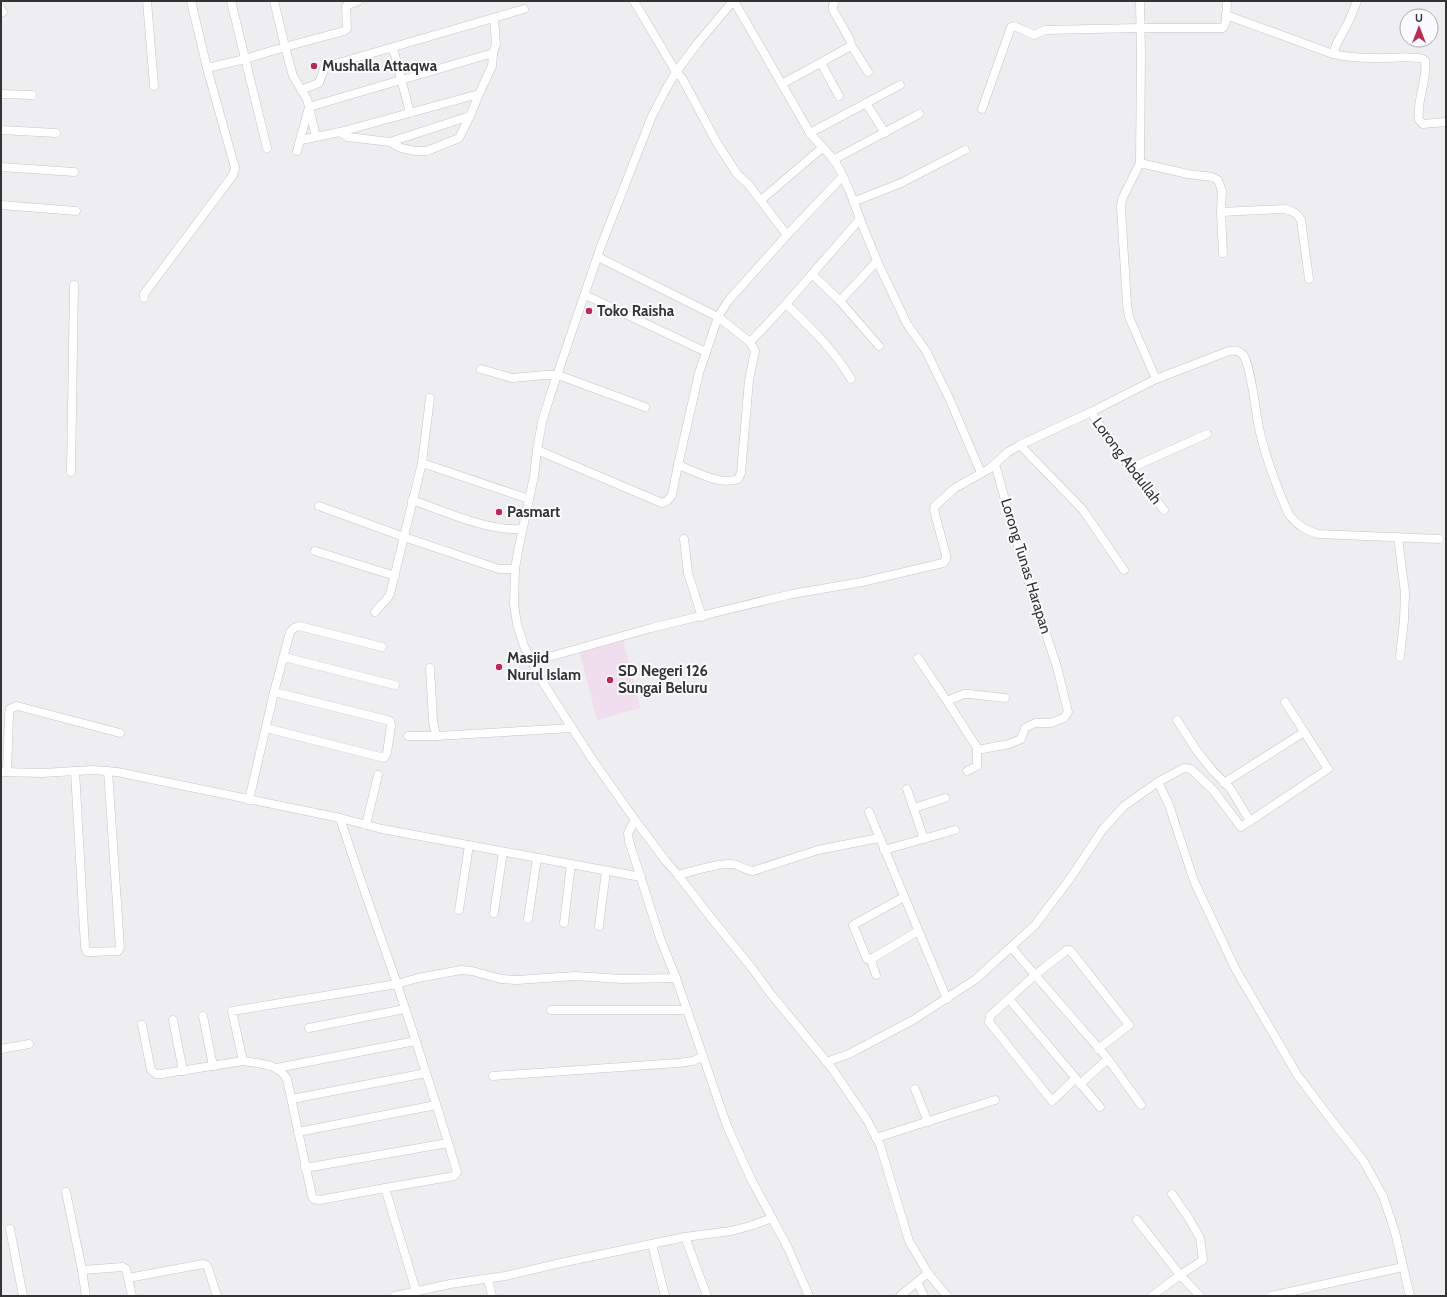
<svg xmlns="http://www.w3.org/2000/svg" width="1447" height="1297" viewBox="0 0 1447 1297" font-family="Cabin,sans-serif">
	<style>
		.education { fill: #f0dded }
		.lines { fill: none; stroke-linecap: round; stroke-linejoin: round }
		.minor-casing { stroke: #c5c4c7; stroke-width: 9 }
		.minor { stroke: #fff; stroke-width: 8 }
		.poi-dot { fill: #ba2b55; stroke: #fbfafe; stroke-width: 1.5 }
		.labels { text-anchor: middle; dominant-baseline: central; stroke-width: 4; stroke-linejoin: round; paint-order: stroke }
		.poi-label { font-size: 15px; font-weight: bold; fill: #333334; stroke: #fbfafe; text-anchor: start }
		.street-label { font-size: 15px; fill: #333334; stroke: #fbfafe }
	</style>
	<rect width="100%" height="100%" fill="#eeedf0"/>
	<path class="education" d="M623,640L640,708L597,720L580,653Z"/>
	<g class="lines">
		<defs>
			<g id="minor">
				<path d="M147,1L154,86"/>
				<path d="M191,1L207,68L245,59L285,47L274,1"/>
				<path d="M231,1L267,148"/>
				<path d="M634,1L676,72L682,78L717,143L737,174L748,184L787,235"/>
				<path d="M733,1L697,44L676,72L666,89L652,116L601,246L551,393L542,422L537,450L534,476L518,551L515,569L514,604L517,624L524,646L540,678L592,759L635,820L665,860L678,875L712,919L752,968L770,993L831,1067L867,1120L880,1145L909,1241L928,1273L947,1296"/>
				<path d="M734,1L810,133C817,142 826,150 833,159C843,172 855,204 860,219L786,304L750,342"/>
				<path d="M1140,1L1141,55L1140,163L1188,174L1212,177L1218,180L1222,191L1221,212L1223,253"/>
				<path d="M1,9L3,12"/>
				<path d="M1226,15L1333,54C1346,57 1360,58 1373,58C1389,59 1408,55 1423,59L1425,61C1428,80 1416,100 1419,120L1423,124L1446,122"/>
				<path d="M851,45L868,72"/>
				<path d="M393,48L410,113"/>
				<path d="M1333,54L1337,43L1349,21L1357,1"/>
				<path d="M821,63L839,96"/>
				<path d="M782,84L849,47L851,45L850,40L833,10V6L834,4"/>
				<path d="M301,90L319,83L324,69L328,66L524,9"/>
				<path d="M1,94L32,95"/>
				<path d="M866,103L885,133"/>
				<path d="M982,109L1011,27L1014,26L1034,35L1045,30L1140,28H1223L1226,21L1227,1"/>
				<path d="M1,130L56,133"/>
				<path d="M340,132L348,137L390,142L401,148L415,151H427L459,138L470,116L479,94"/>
				<path d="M810,133L900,85"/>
				<path d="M316,137L309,107L493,53"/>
				<path d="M301,140L340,132L479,94L492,66L493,53L496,44L494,18"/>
				<path d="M390,142L470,116"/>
				<path d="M297,151L309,107L307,99L293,76L285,47L344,31L347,29L346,6L358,1"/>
				<path d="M833,160L919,114"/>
				<path d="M1140,163L1122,199L1121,208L1127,304L1129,317L1156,379"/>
				<path d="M1,167L74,172"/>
				<path d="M761,200L822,148"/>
				<path d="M853,202L901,183L965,150"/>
				<path d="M1,205L76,211"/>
				<path d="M1221,212L1285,209C1293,211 1297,213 1301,220L1309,279"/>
				<path d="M860,219L877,261L907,324L926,351L950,400L981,473"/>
				<path d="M598,257L718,317L750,342L755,351L749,380L741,473L738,479C720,486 695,471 678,465"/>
				<path d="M812,274L840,301L879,346"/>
				<path d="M585,295L706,352"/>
				<path d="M144,298V294L233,175L235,168L207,68"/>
				<path d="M840,301L877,261"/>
				<path d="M786,304C810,327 834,350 851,379"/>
				<path d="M481,369L512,378L545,375H558L645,407"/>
				<path d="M1091,412L1115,448L1164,510"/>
				<path d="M1020,445L1083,510L1124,570"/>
				<path d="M537,450L662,503L667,501L672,495L678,465L699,373L718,317L728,301L787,235L842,177"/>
				<path d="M422,463L529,499"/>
				<path d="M1131,468L1207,434"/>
				<path d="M71,472L74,285"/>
				<path d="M412,500C447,512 486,531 522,529"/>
				<path d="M319,506L404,537L499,569H515"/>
				<path d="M1398,537L1405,593L1404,620L1400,657"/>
				<path d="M684,539L688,573L702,617"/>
				<path d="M315,551L395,576"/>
				<path d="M375,612C380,605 386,602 390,594L422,463L430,398"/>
				<path d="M284,657L395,685"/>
				<path d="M918,658L947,701L976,746L977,750V766L967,771"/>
				<path d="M531,662L651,628L792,594L862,582L943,563L946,559V555L934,510L935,506L955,488L989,469L1008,452L1020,445L1091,412L1156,379L1229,351C1234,350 1239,350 1243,355C1250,363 1255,405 1257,417C1261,444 1271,471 1281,496C1284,503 1286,510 1290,516C1298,526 1306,530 1318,534L1439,539"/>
				<path d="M430,668L433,721L436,736L572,728"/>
				<path d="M274,692L290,632L294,628L299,626L382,647"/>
				<path d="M947,701L964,694H969L1005,698"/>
				<path d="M1177,720L1197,751L1213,771L1230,788L1250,821"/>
				<path d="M408,736H436"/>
				<path d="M977,750L1009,744L1021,739L1025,728L1035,723H1051L1064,718L1068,712L1057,667L1025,571L995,464"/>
				<path d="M75,771L85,947L87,952H90L118,951L120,948L108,771"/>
				<path d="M1,772L42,773L93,770L117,772L340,818L382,829L641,877"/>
				<path d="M7,772L9,715L10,709L17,706L120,733"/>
				<path d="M1158,782L1169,805L1194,881L1236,970L1298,1076L1336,1126L1363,1160L1383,1196L1395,1232L1410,1296"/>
				<path d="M1224,783L1304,732"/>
				<path d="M907,789L924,839"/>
				<path d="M249,800L274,692L387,720L390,721L391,725L387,753L384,758L266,728"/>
				<path d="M914,808L945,798"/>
				<path d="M869,812L947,999"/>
				<path d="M340,818C358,874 378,929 397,984C418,1047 438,1109 457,1172L454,1176L449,1177L385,1188L416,1291"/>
				<path d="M366,825L378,775"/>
				<path d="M884,850L955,830"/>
				<path d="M678,875C694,871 716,863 732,864C738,864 744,870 753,871L818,850L879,838"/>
				<path d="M459,910L469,845"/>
				<path d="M494,913L503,852"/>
				<path d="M528,919L537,858"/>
				<path d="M564,923L571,864"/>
				<path d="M599,926L606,871"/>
				<path d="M1011,947L1108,1059L1141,1105"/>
				<path d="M873,958L867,959L853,925L904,897"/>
				<path d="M876,975L872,963L873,958L918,931"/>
				<path d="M1009,999L1100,1107"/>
				<path d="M551,1010H687"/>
				<path d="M203,1016L213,1066"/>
				<path d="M173,1020L183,1071"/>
				<path d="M142,1025L151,1070L156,1074H161L243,1061"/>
				<path d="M309,1028L405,1009"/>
				<path d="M1,1049L29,1044"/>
				<path d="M826,1062L849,1054L913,1020L976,979L1035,925L1069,880L1103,829L1124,806L1158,782L1184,768L1191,769L1213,790L1241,827L1328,769L1285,702"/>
				<path d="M277,1068L415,1041"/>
				<path d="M493,1076L678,1063L693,1061L702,1057"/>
				<path d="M1075,1079L1052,1101L989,1022L990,1016L1035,975L1067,950H1070L1129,1025L1098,1049"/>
				<path d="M1080,1084L1108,1059"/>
				<path d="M915,1089L928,1122"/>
				<path d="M292,1099L426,1073"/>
				<path d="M298,1132L436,1105"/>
				<path d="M876,1138L995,1100"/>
				<path d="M305,1168L448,1143"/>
				<path d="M385,1188L320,1200L314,1199L312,1196L287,1079C278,1063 260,1064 243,1061L232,1011L397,984L418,978L461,970L472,971L501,979L517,980L575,976L623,979L676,978"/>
				<path d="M66,1192L82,1270"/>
				<path d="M772,1218L788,1248L809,1296"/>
				<path d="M1137,1220L1180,1275L1203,1260L1200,1238L1188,1217L1172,1194"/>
				<path d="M10,1229L23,1296"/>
				<path d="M685,1237L707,1296"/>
				<path d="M652,1244L665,1296"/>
				<path d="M128,1278L203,1264L206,1265L208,1268L217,1296"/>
				<path d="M488,1279L492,1296"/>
				<path d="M917,1282L924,1296"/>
				<path d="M86,1296L82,1270L123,1267L126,1269L132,1296"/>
				<path d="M395,1296L450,1284L505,1276L565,1262L685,1237L731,1231L750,1226L772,1218L751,1179L727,1126L676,978L660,938L629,841L628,833L635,820"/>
				<path d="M900,1296L928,1273"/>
				<path d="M1152,1296L1180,1275L1200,1296"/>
				<path d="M1271,1296L1403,1267"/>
			</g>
		</defs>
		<use href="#minor" class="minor-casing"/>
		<use href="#minor" class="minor"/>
	</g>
	<g class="poi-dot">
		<circle cx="314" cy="66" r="4"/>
		<circle cx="589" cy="311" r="4"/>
		<circle cx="499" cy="512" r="4"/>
		<circle cx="499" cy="667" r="4"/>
		<circle cx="610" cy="680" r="4"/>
	</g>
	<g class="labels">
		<g class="poi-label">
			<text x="322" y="66">Mushalla Attaqwa</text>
			<text x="597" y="311">Toko Raisha</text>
			<text x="507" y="512">Pasmart</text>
			<text x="507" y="658">Masjid<tspan x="507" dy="17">Nurul Islam</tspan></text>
			<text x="618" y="671">SD Negeri 126<tspan x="618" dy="17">Sungai Beluru</tspan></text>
		</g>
		<g class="street-label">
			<text transform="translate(1127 461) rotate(53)">Lorong Abdullah</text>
			<text transform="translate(1026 566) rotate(73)">Lorong Tunas Harapan</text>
		</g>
	</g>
	<rect width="1447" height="1297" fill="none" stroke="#333334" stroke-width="4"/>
	<g transform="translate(1419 28)"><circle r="19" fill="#fbfafe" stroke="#abaaad"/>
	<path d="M0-3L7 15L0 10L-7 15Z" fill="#ba2b55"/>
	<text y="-6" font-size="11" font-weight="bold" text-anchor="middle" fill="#333334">U</text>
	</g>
</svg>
